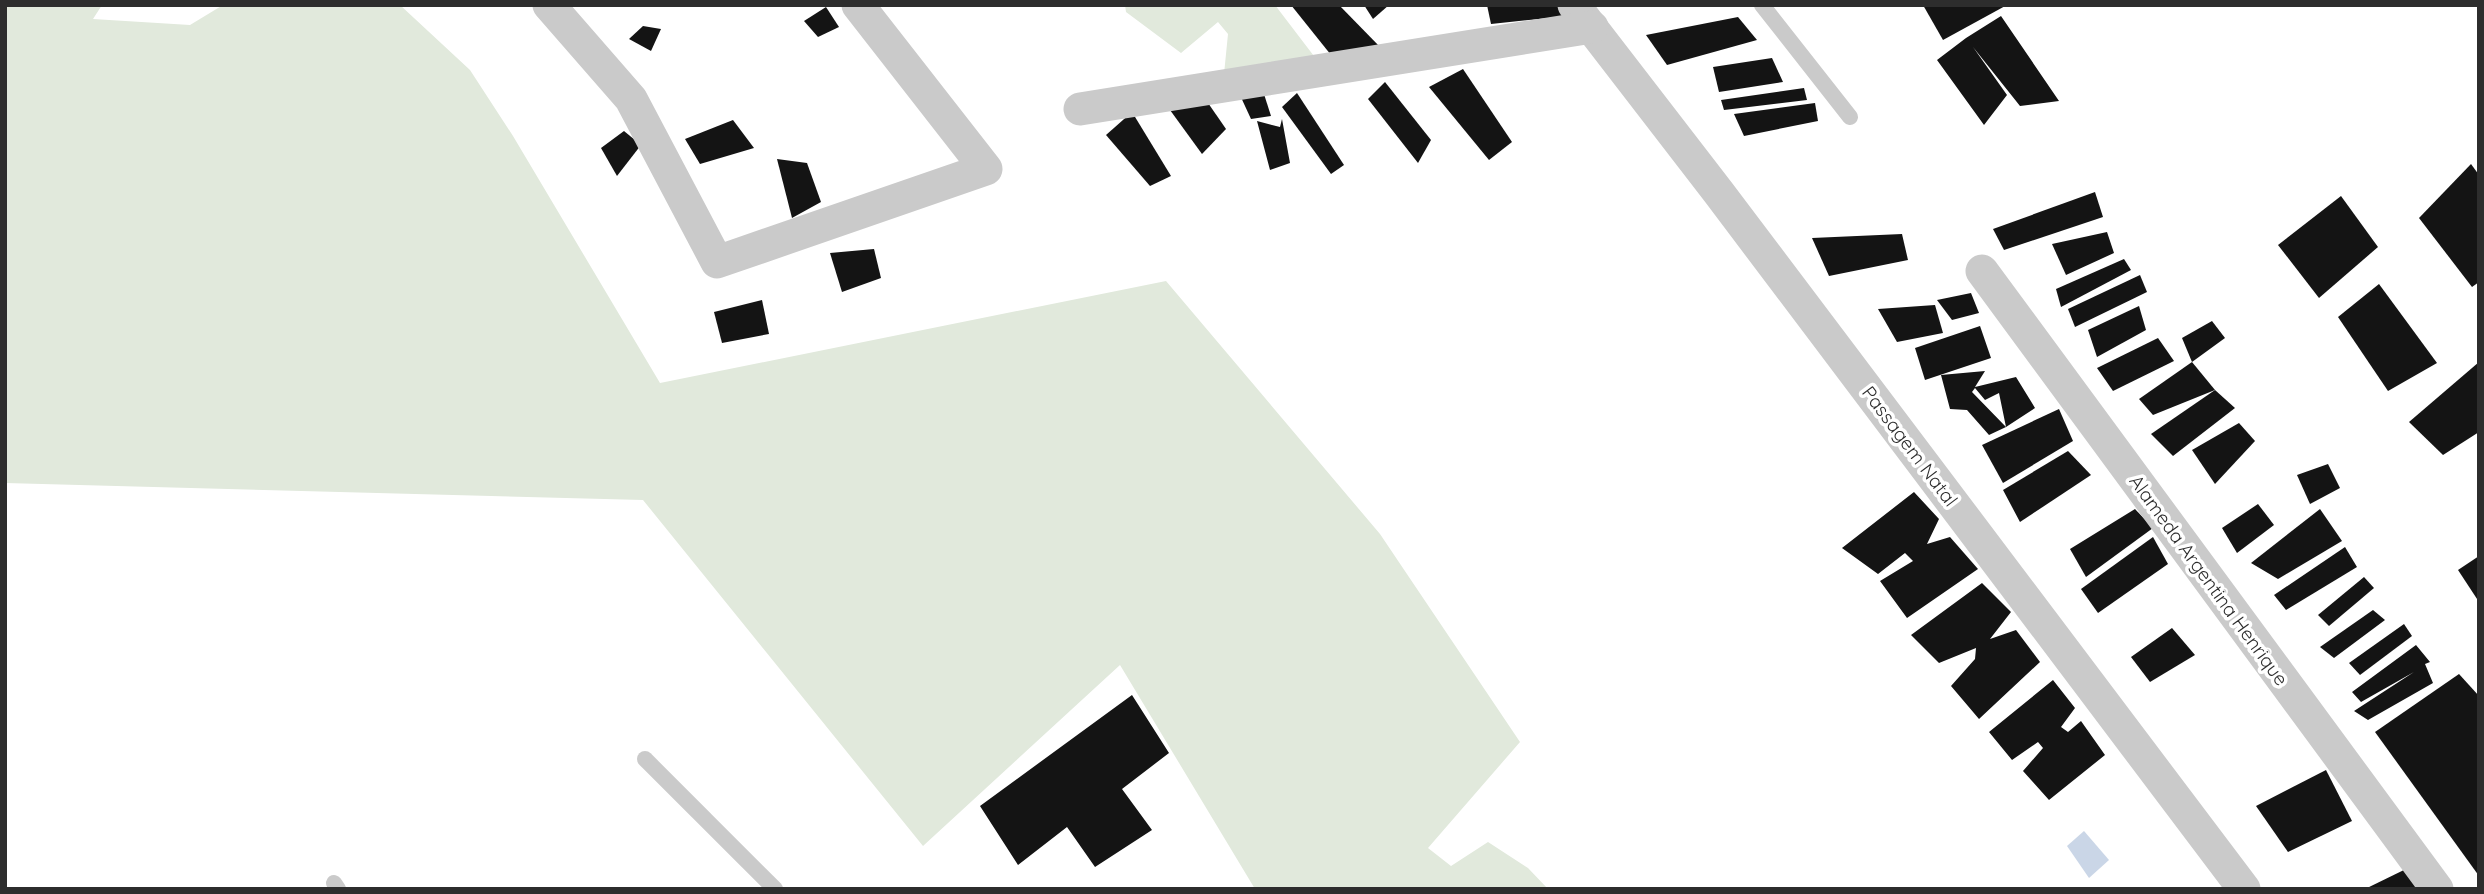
<svg xmlns="http://www.w3.org/2000/svg" width="2484" height="894" viewBox="0 0 2484 894" font-family="Quicksand,sans-serif">
	<style>
		.green { fill: #e1e9dc }
		.water { fill: #cad6e7 }
		.building { fill: #141414 }
		.lines { fill: none; stroke-linecap: round; stroke-linejoin: round }
		.lane { stroke: #cacaca; stroke-width: 16 }
		.street { stroke: #cacaca; stroke-width: 33 }
		.labels { text-anchor: middle; dominant-baseline: central; stroke-width: 7; stroke-linejoin: round; paint-order: stroke }
		.street-label { font-size: 19px; fill: #2d2d2d; stroke: #fff }
	</style>
	<rect width="100%" height="100%" fill="#fff"/>
	<g class="green">
		<path d="M5,5H102L93,19L190,25L223,5H400L470,70L513,136L660,383L1166,281L1380,534L1520,742L1428,848L1451,866L1488,842L1528,868L1548,889H1255L1120,665L923,846L643,500L5,483Z"/>
		<path d="M1125,5H1275L1320,64L1224,74L1228,34L1218,22L1181,53L1126,12Z"/>
	</g>
	<path class="water" d="M2084,831L2109,860L2089,878L2067,846Z"/>
	<g class="building">
		<path d="M1291,5H1339L1381,48L1331,55Z"/>
		<path d="M1364,5H1389L1373,19Z"/>
		<path d="M1487,5H1563L1568,16L1491,24Z"/>
		<path d="M1923,5H2007L1943,40Z"/>
		<path d="M826,7L839,27L818,37L804,21Z"/>
		<path d="M2001,16L2059,101L2020,106L1973,47L2007,95L1984,125L1937,60L1966,38Z"/>
		<path d="M1738,17L1757,40L1667,65L1646,35Z"/>
		<path d="M643,26L661,29L651,51L629,39Z"/>
		<path d="M1772,58L1783,82L1719,92L1713,67Z"/>
		<path d="M1463,69L1512,142L1489,160L1429,87Z"/>
		<path d="M1385,82L1431,140L1418,163L1368,99Z"/>
		<path d="M1804,88L1807,100L1724,110L1721,100Z"/>
		<path d="M1263,91L1271,116L1251,119L1239,93Z"/>
		<path d="M1297,93L1344,165L1331,174L1282,107Z"/>
		<path d="M1206,100L1226,129L1202,154L1170,110Z"/>
		<path d="M1815,103L1818,121L1744,136L1734,114Z"/>
		<path d="M1132,112L1171,176L1150,186L1106,135Z"/>
		<path d="M1282,119L1290,163L1270,170L1257,121L1280,127Z"/>
		<path d="M733,120L754,148L700,164L685,139Z"/>
		<path d="M624,131L641,145L617,176L601,148Z"/>
		<path d="M777,159L807,163L821,202L792,218Z"/>
		<path d="M2471,164L2479,175V282L2472,287L2419,218Z"/>
		<path d="M2095,192L2103,217L2004,250L1993,229Z"/>
		<path d="M2341,196L2378,247L2319,298L2278,245Z"/>
		<path d="M2107,232L2114,253L2066,275L2052,244Z"/>
		<path d="M1902,234L1908,260L1829,276L1812,238Z"/>
		<path d="M874,249L881,278L842,292L830,253Z"/>
		<path d="M2124,259L2131,270L2061,307L2056,289Z"/>
		<path d="M2140,275L2147,292L2075,327L2068,309Z"/>
		<path d="M2379,284L2437,363L2388,391L2338,317Z"/>
		<path d="M1971,293L1979,313L1952,320L1937,300Z"/>
		<path d="M762,300L769,334L722,343L714,312Z"/>
		<path d="M1935,305L1943,333L1897,342L1878,309Z"/>
		<path d="M2139,306L2146,330L2097,357L2088,330Z"/>
		<path d="M2212,321L2225,338L2192,362L2182,338Z"/>
		<path d="M1980,326L1991,358L1925,380L1915,348Z"/>
		<path d="M2158,338L2174,361L2113,391L2097,368Z"/>
		<path d="M2192,362L2215,390L2153,415L2139,399Z"/>
		<path d="M2479,362V432L2443,455L2409,422Z"/>
		<path d="M1985,371L1975,387L2016,377L2035,408L2006,427L1999,393L1985,400L1975,388L1972,392L2006,427L1989,435L1967,410L1950,409L1941,375Z"/>
		<path d="M2215,390L2235,408L2173,456L2151,434Z"/>
		<path d="M2059,409L2073,441L2003,483L1982,445Z"/>
		<path d="M2239,423L2255,441L2215,484L2192,450Z"/>
		<path d="M2068,451L2091,475L2020,522L2003,490Z"/>
		<path d="M2328,464L2340,488L2310,504L2297,475Z"/>
		<path d="M1914,492L1939,519L1927,544L1950,537L1978,569L1907,618L1880,581L1913,561L1905,553L1878,574L1842,548Z"/>
		<path d="M2258,504L2274,525L2237,553L2222,528Z"/>
		<path d="M2135,509L2153,528L2086,577L2070,549Z"/>
		<path d="M2320,509L2342,541L2278,579L2251,563Z"/>
		<path d="M2153,537L2168,564L2098,613L2081,589Z"/>
		<path d="M2345,547L2357,567L2286,610L2274,595Z"/>
		<path d="M2479,556V602L2458,570Z"/>
		<path d="M2364,577L2374,588L2329,626L2318,615Z"/>
		<path d="M1982,583L2011,612L1990,639L2016,630L2040,662L1979,719L1951,686L1975,659L1976,648L1939,663L1911,635Z"/>
		<path d="M2373,610L2385,620L2334,658L2320,647Z"/>
		<path d="M2404,624L2412,636L2360,675L2349,663Z"/>
		<path d="M2172,628L2195,655L2150,682L2131,657Z"/>
		<path d="M2416,645L2430,662L2425,664L2433,683L2368,720L2354,711L2414,672L2361,702L2352,692Z"/>
		<path d="M2459,674L2479,696V876L2375,732Z"/>
		<path d="M2053,680L2075,708L2061,727L2068,732L2081,721L2105,755L2049,800L2023,771L2043,748L2038,742L2012,760L1989,732Z"/>
		<path d="M1132,695L1169,753L1122,789L1152,830L1095,867L1067,827L1018,865L980,806Z"/>
		<path d="M2326,770L2352,821L2288,852L2256,806Z"/>
		<path d="M2408,868L2418,889H2365Z"/>
	</g>
	<g class="lines">
		<g class="lane">
			<path d="M1762,5L1850,117"/>
			<path d="M645,759L775,889"/>
			<path d="M334,883L338,889"/>
		</g>
		<g class="street">
			<path d="M549,5L631,99L717,262L986,169L858,5"/>
			<path d="M1574,5L1719,193L2244,889"/>
			<path d="M1080,109L1592,27"/>
			<path d="M1982,271L2437,889"/>
		</g>
	</g>
	<g class="labels">
		<g class="street-label">
			<text transform="translate(1910 446) rotate(53)">Passagem Natal</text>
			<text transform="translate(2209 580) rotate(54)">Alameda Argentina Henrique</text>
		</g>
	</g>
	<rect width="2484" height="894" fill="none" stroke="#2d2d2d" stroke-width="14"/>
</svg>
